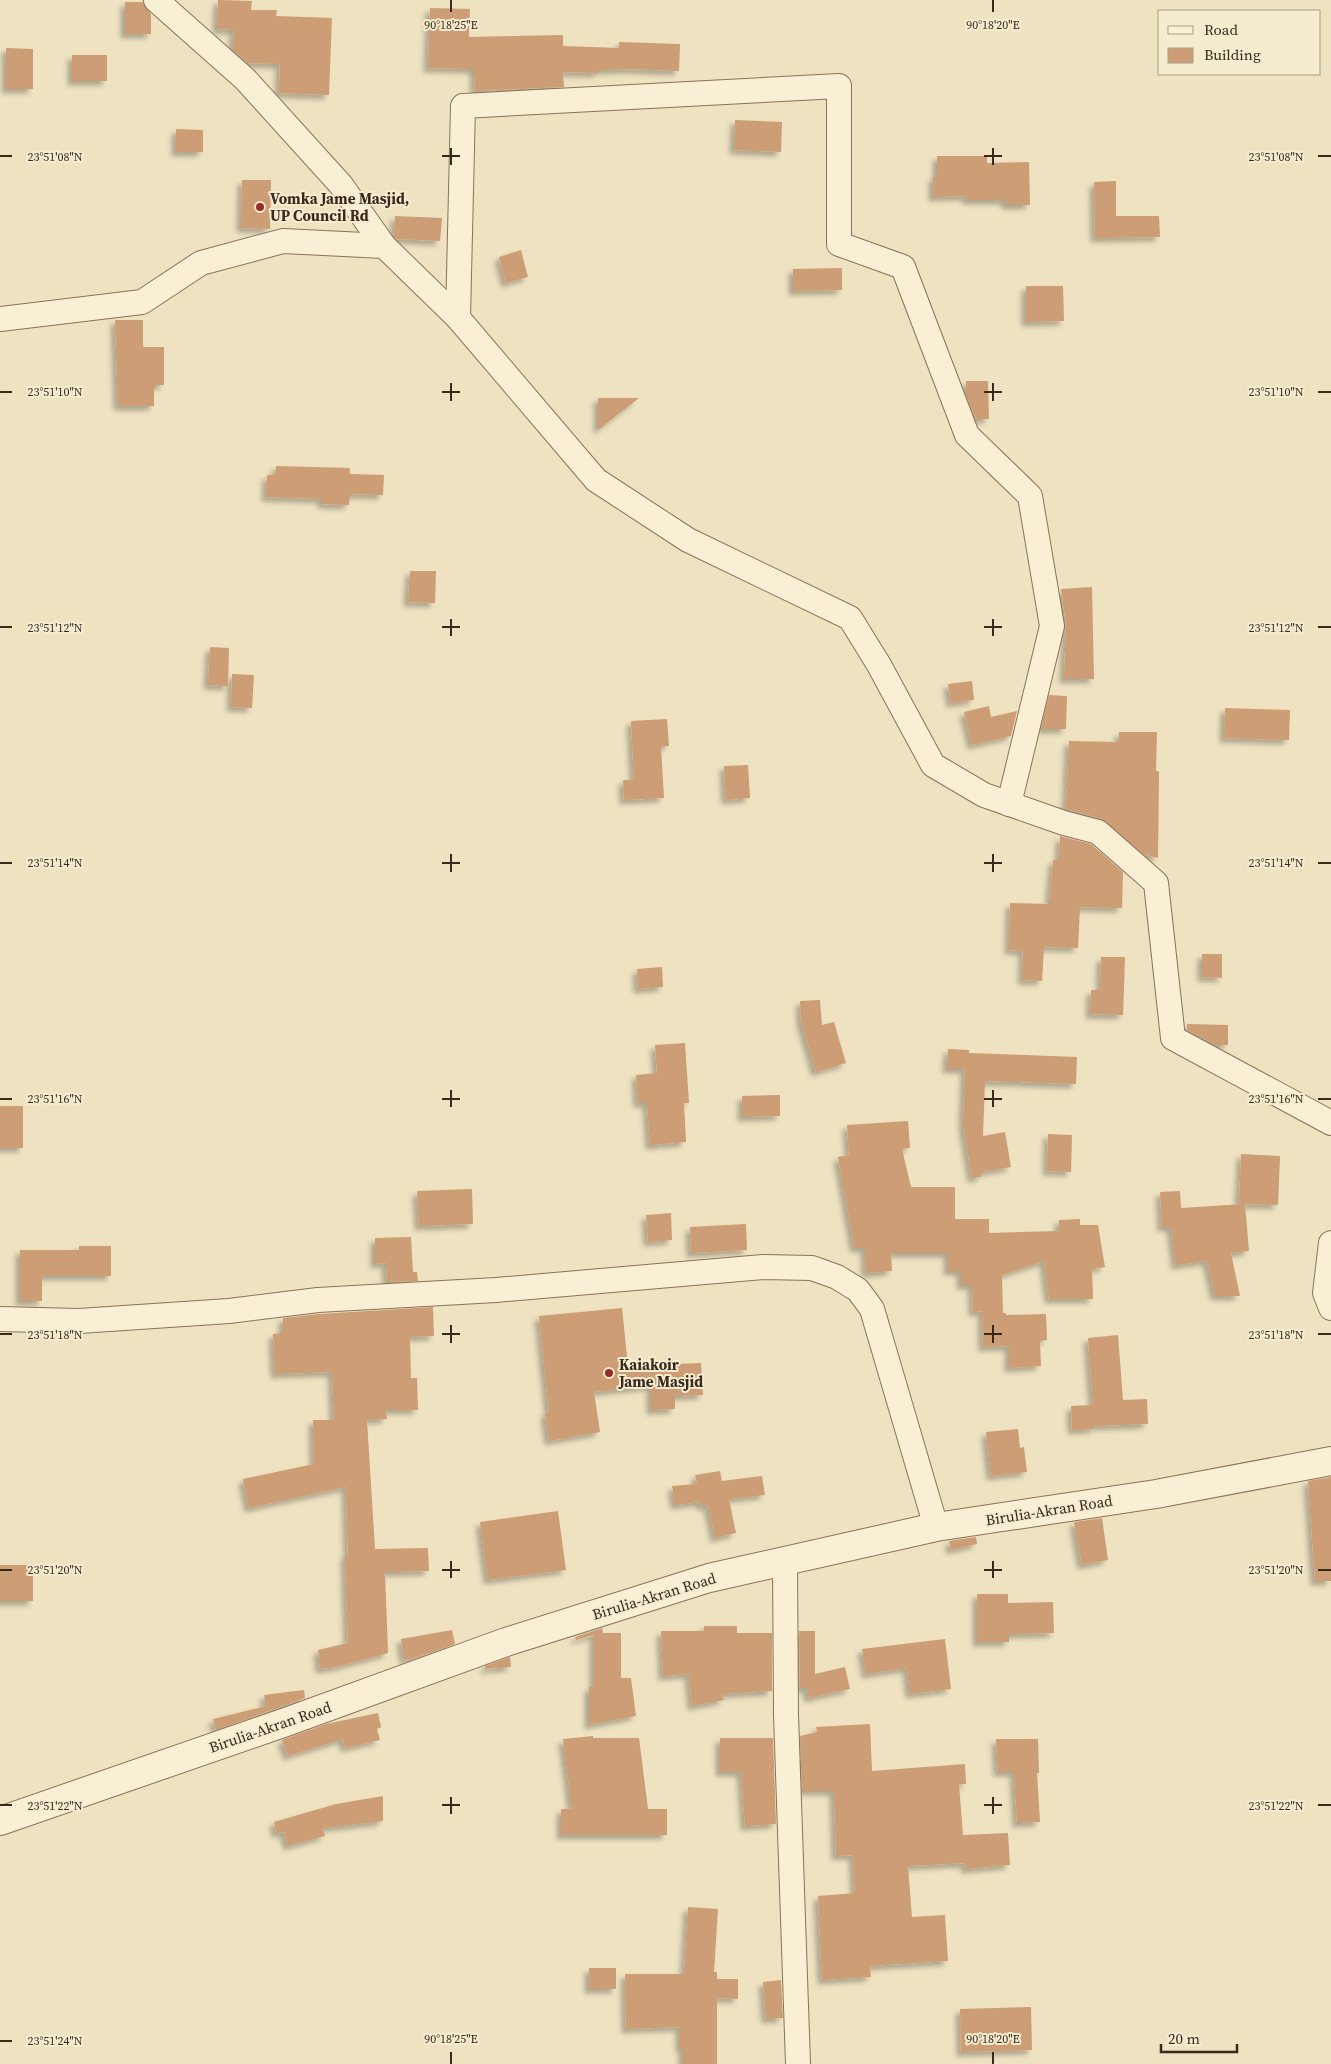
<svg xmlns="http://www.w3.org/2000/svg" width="1331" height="2064" viewBox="0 0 1331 2064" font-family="'Source Serif 4',serif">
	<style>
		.building { fill: #cd9d76; filter: url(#shadow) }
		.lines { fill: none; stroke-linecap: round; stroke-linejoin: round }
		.minor-casing { stroke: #887358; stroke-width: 26 }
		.tertiary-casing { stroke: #887358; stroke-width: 30 }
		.minor { stroke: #f9efd4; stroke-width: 24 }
		.tertiary { stroke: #f9efd4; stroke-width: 28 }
		.ticks { fill: none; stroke: #372a1d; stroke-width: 2 }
		.poi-dot { fill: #972a28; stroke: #f5ecd0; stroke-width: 2 }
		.labels { text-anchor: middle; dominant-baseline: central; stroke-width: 4; stroke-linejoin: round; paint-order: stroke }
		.poi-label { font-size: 15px; font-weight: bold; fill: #372a1d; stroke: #f5ecd0; text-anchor: start }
		.street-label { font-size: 15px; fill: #372a1d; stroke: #f5ecd0 }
		.ticks-label { font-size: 12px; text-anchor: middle; fill: #372a1d; stroke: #f5ecd0; stroke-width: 4; stroke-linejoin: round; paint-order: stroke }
	</style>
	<defs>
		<filter id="shadow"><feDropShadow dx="-4.5" dy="4.5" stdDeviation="2.5" flood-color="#0004"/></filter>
	</defs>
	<rect width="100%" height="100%" fill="#eee2c1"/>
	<g class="building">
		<path d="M218,0L252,1L251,10H277L276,16L332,18L329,95L279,93L280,64L248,63L233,50L234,30L217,29Z"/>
		<path d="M125,2H143L151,14V34H125Z"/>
		<path d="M430,8L470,9L469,37L563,35V46L619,48V42L680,44L679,71L632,69L598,70V73L563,72L564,87L475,91L474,69L428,68Z"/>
		<path d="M6,48L33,49V89H6Z"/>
		<rect x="72" y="55" width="35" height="26"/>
		<path d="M735,120L782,122L781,152L734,150Z"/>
		<path d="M176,129L203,130V152H176Z"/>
		<path d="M937,156H987V163L1029,162L1030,205H1006V200H967L966,196L933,197V177H937Z"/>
		<path d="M242,180H271L270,229L241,228Z"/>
		<path d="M1116,181V216H1159L1160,237L1095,238L1094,182Z"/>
		<path d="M395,216L442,218L440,241L396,239L394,237Z"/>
		<path d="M521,250L528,277L506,283L499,257Z"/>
		<path d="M842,268V290L793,291V269Z"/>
		<path d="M1026,286H1063L1064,321L1026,322Z"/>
		<path d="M115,320H143V347H164V385H154V406H118Z"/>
		<path d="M966,381H988L989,419H976L966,395Z"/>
		<path d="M598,398H639L598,430Z"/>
		<path d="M276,466L350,468V474L384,475L383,495L350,494L349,505L322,504V499L266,497L267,475H275Z"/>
		<path d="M410,571H436L435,603L408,602Z"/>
		<path d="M1092,587L1094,679H1064L1066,624L1061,589Z"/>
		<path d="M210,647L229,648L228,686L208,685Z"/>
		<path d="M232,674L254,675L252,708L231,707Z"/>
		<path d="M972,681L974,700L951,703L948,684Z"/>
		<path d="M1049,695L1067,696L1066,729H1041Z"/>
		<path d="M989,706L991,717L1017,711L1011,736L972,745L964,712Z"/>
		<path d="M1225,708L1290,710L1289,740L1224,738Z"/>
		<path d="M667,719L669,746L661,747L664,798L624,800L623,780H634L631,721Z"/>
		<path d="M1119,732H1157L1156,771H1159L1158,858L1143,854L1102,819L1066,809L1069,741L1119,742Z"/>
		<path d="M748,765L750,798L726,800L724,766Z"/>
		<path d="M1060,836L1091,844L1123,872L1122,908L1080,907L1078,948L1044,947L1042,981L1022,980L1023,951L1009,950L1010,903L1049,904L1053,860H1059Z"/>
		<path d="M1202,954H1222V978L1202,977Z"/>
		<path d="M1101,957H1125L1123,1015L1090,1014L1091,990H1100Z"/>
		<path d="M662,967L663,987L638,989L637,969Z"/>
		<path d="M820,1000L822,1025L834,1022L846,1063L816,1072L801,1021L800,1001Z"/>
		<path d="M1187,1024L1228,1025V1045H1215L1187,1030Z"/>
		<path d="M685,1043L689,1103H684L686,1142L650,1145L647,1103H638L636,1075L657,1073L655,1045Z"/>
		<path d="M948,1049L969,1050V1053L1077,1057L1076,1084L985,1081L983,1136L1005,1132L1011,1167L982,1172L981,1177L972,1178L963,1125L965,1069H947Z"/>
		<path d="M780,1095V1116L742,1117V1096Z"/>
		<rect x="0" y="1106" width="23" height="42"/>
		<path d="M908,1121L910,1148L902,1149L911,1187H955V1219H989V1233L1059,1231V1220L1080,1219V1225H1098L1105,1267L1092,1269L1093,1299H1049L1044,1261L1002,1275L1003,1313H1006V1315L1046,1314L1047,1340L1040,1341L1041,1366L1009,1368V1346L983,1347L982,1311L973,1312L972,1285H961V1271H948V1253H891L892,1271L866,1273L865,1248H855L854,1245L838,1157L849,1155L847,1125Z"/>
		<path d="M1048,1134L1072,1135L1071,1172L1047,1171Z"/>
		<path d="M1241,1154L1280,1156L1278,1205L1245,1204L1249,1251L1231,1253L1240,1296H1215L1207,1261L1176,1265L1171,1227H1162L1160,1192L1180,1191L1181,1208L1244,1204H1239Z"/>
		<path d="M472,1189L473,1224L419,1226L417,1191Z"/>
		<path d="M671,1213L672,1240L648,1242L646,1215Z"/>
		<path d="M746,1224L747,1250L691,1253L690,1227Z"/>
		<path d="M411,1237L413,1272H417L418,1281L387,1282L386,1263L375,1264V1238Z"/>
		<path d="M79,1246H111V1276H42V1301H20V1250H79Z"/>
		<path d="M433,1307L434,1336L410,1337L411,1378H417L418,1410H386L387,1419L367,1420L375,1549L428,1548L429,1571L385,1572L388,1653L336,1667L320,1669L318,1650L348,1643L345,1555H348L346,1487L249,1508L243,1479L314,1464L313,1420H334L332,1372L275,1374L273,1334L283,1333V1318L319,1314Z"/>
		<path d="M622,1308L628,1366L701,1363L703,1395L675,1396V1409L651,1410V1386L594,1392L600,1432L549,1441L545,1413L549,1412L539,1316Z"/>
		<path d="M1118,1335L1123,1400L1147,1399L1148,1424L1094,1426V1429L1072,1430L1071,1406L1093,1405L1088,1338Z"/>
		<path d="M1018,1429L1020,1448L1024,1447L1027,1472L991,1476L986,1432Z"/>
		<path d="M720,1471L722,1481L762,1476L765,1495L729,1499L736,1533L715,1538L708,1505L701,1506L700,1502L675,1505L672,1486L697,1484L695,1475Z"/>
		<path d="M1331,1477V1581H1315L1308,1481Z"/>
		<path d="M558,1511L566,1570L488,1580L480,1522Z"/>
		<path d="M1102,1518L1108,1560L1082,1565L1074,1522Z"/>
		<path d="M976,1537L977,1544L951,1550L949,1541Z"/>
		<rect x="0" y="1565" width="33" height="36"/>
		<path d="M977,1594H1008V1603L1053,1602L1054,1633L1009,1634V1642H977Z"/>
		<path d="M704,1626H737V1633H772V1691L722,1694L724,1700L692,1706L689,1674L663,1676L661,1631H704Z"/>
		<path d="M602,1628L603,1633H621V1678H631L636,1716L589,1725V1687H594V1635L576,1640L575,1637Z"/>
		<path d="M452,1630L455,1644L418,1657L404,1660L401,1639Z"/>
		<path d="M799,1631H815V1674L845,1667L850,1689L809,1698L807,1688H800Z"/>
		<path d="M945,1639L951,1689L910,1694L907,1668L866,1674L862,1649Z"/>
		<path d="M510,1657L511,1667L485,1669V1666Z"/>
		<path d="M304,1690L305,1698L216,1730L213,1719L266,1706L264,1695Z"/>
		<path d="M378,1713L381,1727L377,1729L380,1740L345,1748L343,1739L288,1756L282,1740L326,1724Z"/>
		<path d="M870,1724L872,1771L965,1764L966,1784H959L963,1835L1008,1833L1010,1865L966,1869L965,1863L908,1866L912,1917L945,1915L948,1961L870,1966L871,1977L822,1980L818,1896L855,1893L853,1855L836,1856L834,1791H802L800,1736L817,1732L816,1727Z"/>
		<path d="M593,1736V1738H639L648,1809H667V1835H561V1809H572L563,1739Z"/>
		<path d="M720,1738H773L776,1824L745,1826L741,1772H720Z"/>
		<path d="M996,1739H1038L1039,1773H1037L1040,1822L1017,1823L1014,1772H998Z"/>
		<path d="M383,1796V1821L323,1828L325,1836L288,1846L284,1832L276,1833L274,1822L336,1804Z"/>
		<path d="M688,1907L718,1909L714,1972H717V1979H738V1999L717,1998V2064H683V2048H680V2027L626,2029L625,1974H684Z"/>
		<rect x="589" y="1968" width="27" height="21"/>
		<path d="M781,1980L783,2018L766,2019L763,1982Z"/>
		<path d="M1031,2007L1032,2050L961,2052L960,2009Z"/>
	</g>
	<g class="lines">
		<defs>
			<g id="minor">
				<path d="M156,0L245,79L341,185L384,246"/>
				<path d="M458,318L463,106L839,86V244L903,267L967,435L1030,496L1052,626L1009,804"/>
				<path d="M0,319L142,302L201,263L283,241L384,246L458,318L596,480L688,540L850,618L879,665L933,765L984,795L1064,823L1098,832L1156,883L1173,1038L1331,1123"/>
				<path d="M1331,1243L1325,1293L1331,1308"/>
				<path d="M0,1319L79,1321L229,1311L318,1300L496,1290L763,1267L812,1268L837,1277L858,1290L872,1309L936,1527"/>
				<path d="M785,1561L786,1715L798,2064"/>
			</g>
			<path id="tertiary" d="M0,1821L286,1722L506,1642L709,1578L936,1527L1156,1494L1331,1461"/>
		</defs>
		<use href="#minor" class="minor-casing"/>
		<use href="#tertiary" class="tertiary-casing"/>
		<use href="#minor" class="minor"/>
		<use href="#tertiary" class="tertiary"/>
	</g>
	<path class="ticks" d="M451,0V12M993,0V12M451,148V165M993,148V165M0,156H12M442,156H460M984,156H1002M1318,156H1331M451,383V401M993,383V401M0,392H12M442,392H460M984,392H1002M1318,392H1331M451,619V636M993,619V636M0,627H12M442,627H460M984,627H1002M1318,627H1331M451,854V872M993,854V872M0,863H12M442,863H460M984,863H1002M1318,863H1331M451,1090V1107M993,1090V1107M0,1099H12M442,1099H460M984,1099H1002M1318,1099H1331M451,1325V1343M993,1325V1343M0,1334H12M442,1334H460M984,1334H1002M1318,1334H1331M451,1561V1578M993,1561V1578M0,1570H12M442,1570H460M984,1570H1002M1318,1570H1331M451,1797V1814M993,1797V1814M0,1805H12M442,1805H460M984,1805H1002M1318,1805H1331M0,2041H12M451,2052V2064M993,2052V2064"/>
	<g class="poi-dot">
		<circle cx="260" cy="207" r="5"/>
		<circle cx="609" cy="1373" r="5"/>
	</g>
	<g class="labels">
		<g class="poi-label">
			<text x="270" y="198">Vomka Jame Masjid,<tspan x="270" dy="17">UP Council Rd</tspan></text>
			<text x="619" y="1364">Kaiakoir<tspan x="619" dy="17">Jame Masjid</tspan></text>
		</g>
		<g class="street-label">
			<text transform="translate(1049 1510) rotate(-9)">Birulia-Akran Road</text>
			<text transform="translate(654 1596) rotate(-17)">Birulia-Akran Road</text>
			<text transform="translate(270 1727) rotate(-19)">Birulia-Akran Road</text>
		</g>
	</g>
	<g class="ticks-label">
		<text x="451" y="29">90°18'25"E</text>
		<text x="993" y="29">90°18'20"E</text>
		<text x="1276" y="161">23°51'08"N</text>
		<text x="55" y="161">23°51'08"N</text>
		<text x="1276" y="396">23°51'10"N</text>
		<text x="55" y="396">23°51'10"N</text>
		<text x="1276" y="632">23°51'12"N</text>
		<text x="55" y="632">23°51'12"N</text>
		<text x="1276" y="867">23°51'14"N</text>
		<text x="55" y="867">23°51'14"N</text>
		<text x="1276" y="1103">23°51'16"N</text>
		<text x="55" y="1103">23°51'16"N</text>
		<text x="1276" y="1339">23°51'18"N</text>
		<text x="55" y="1339">23°51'18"N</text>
		<text x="1276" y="1574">23°51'20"N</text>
		<text x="55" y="1574">23°51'20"N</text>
		<text x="1276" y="1810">23°51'22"N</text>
		<text x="55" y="1810">23°51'22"N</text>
		<text x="451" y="2043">90°18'25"E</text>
		<text x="993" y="2043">90°18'20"E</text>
		<text x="55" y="2045">23°51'24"N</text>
	</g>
	<rect x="1158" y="10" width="162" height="65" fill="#f5ecd0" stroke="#a99e88"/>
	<rect x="1168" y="26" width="25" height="8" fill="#f9efd4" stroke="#a99e88"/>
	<text x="1204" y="35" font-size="15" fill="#372a1d">Road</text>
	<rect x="1168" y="48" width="25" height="15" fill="#cd9d76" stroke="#a99e88"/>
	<text x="1204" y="60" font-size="15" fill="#372a1d">Building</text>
	<path d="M1161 2044v8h76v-8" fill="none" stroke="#372a1d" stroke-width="2.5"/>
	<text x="1168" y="2044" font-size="15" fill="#372a1d" stroke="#f5ecd0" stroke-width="4" paint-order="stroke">20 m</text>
</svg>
